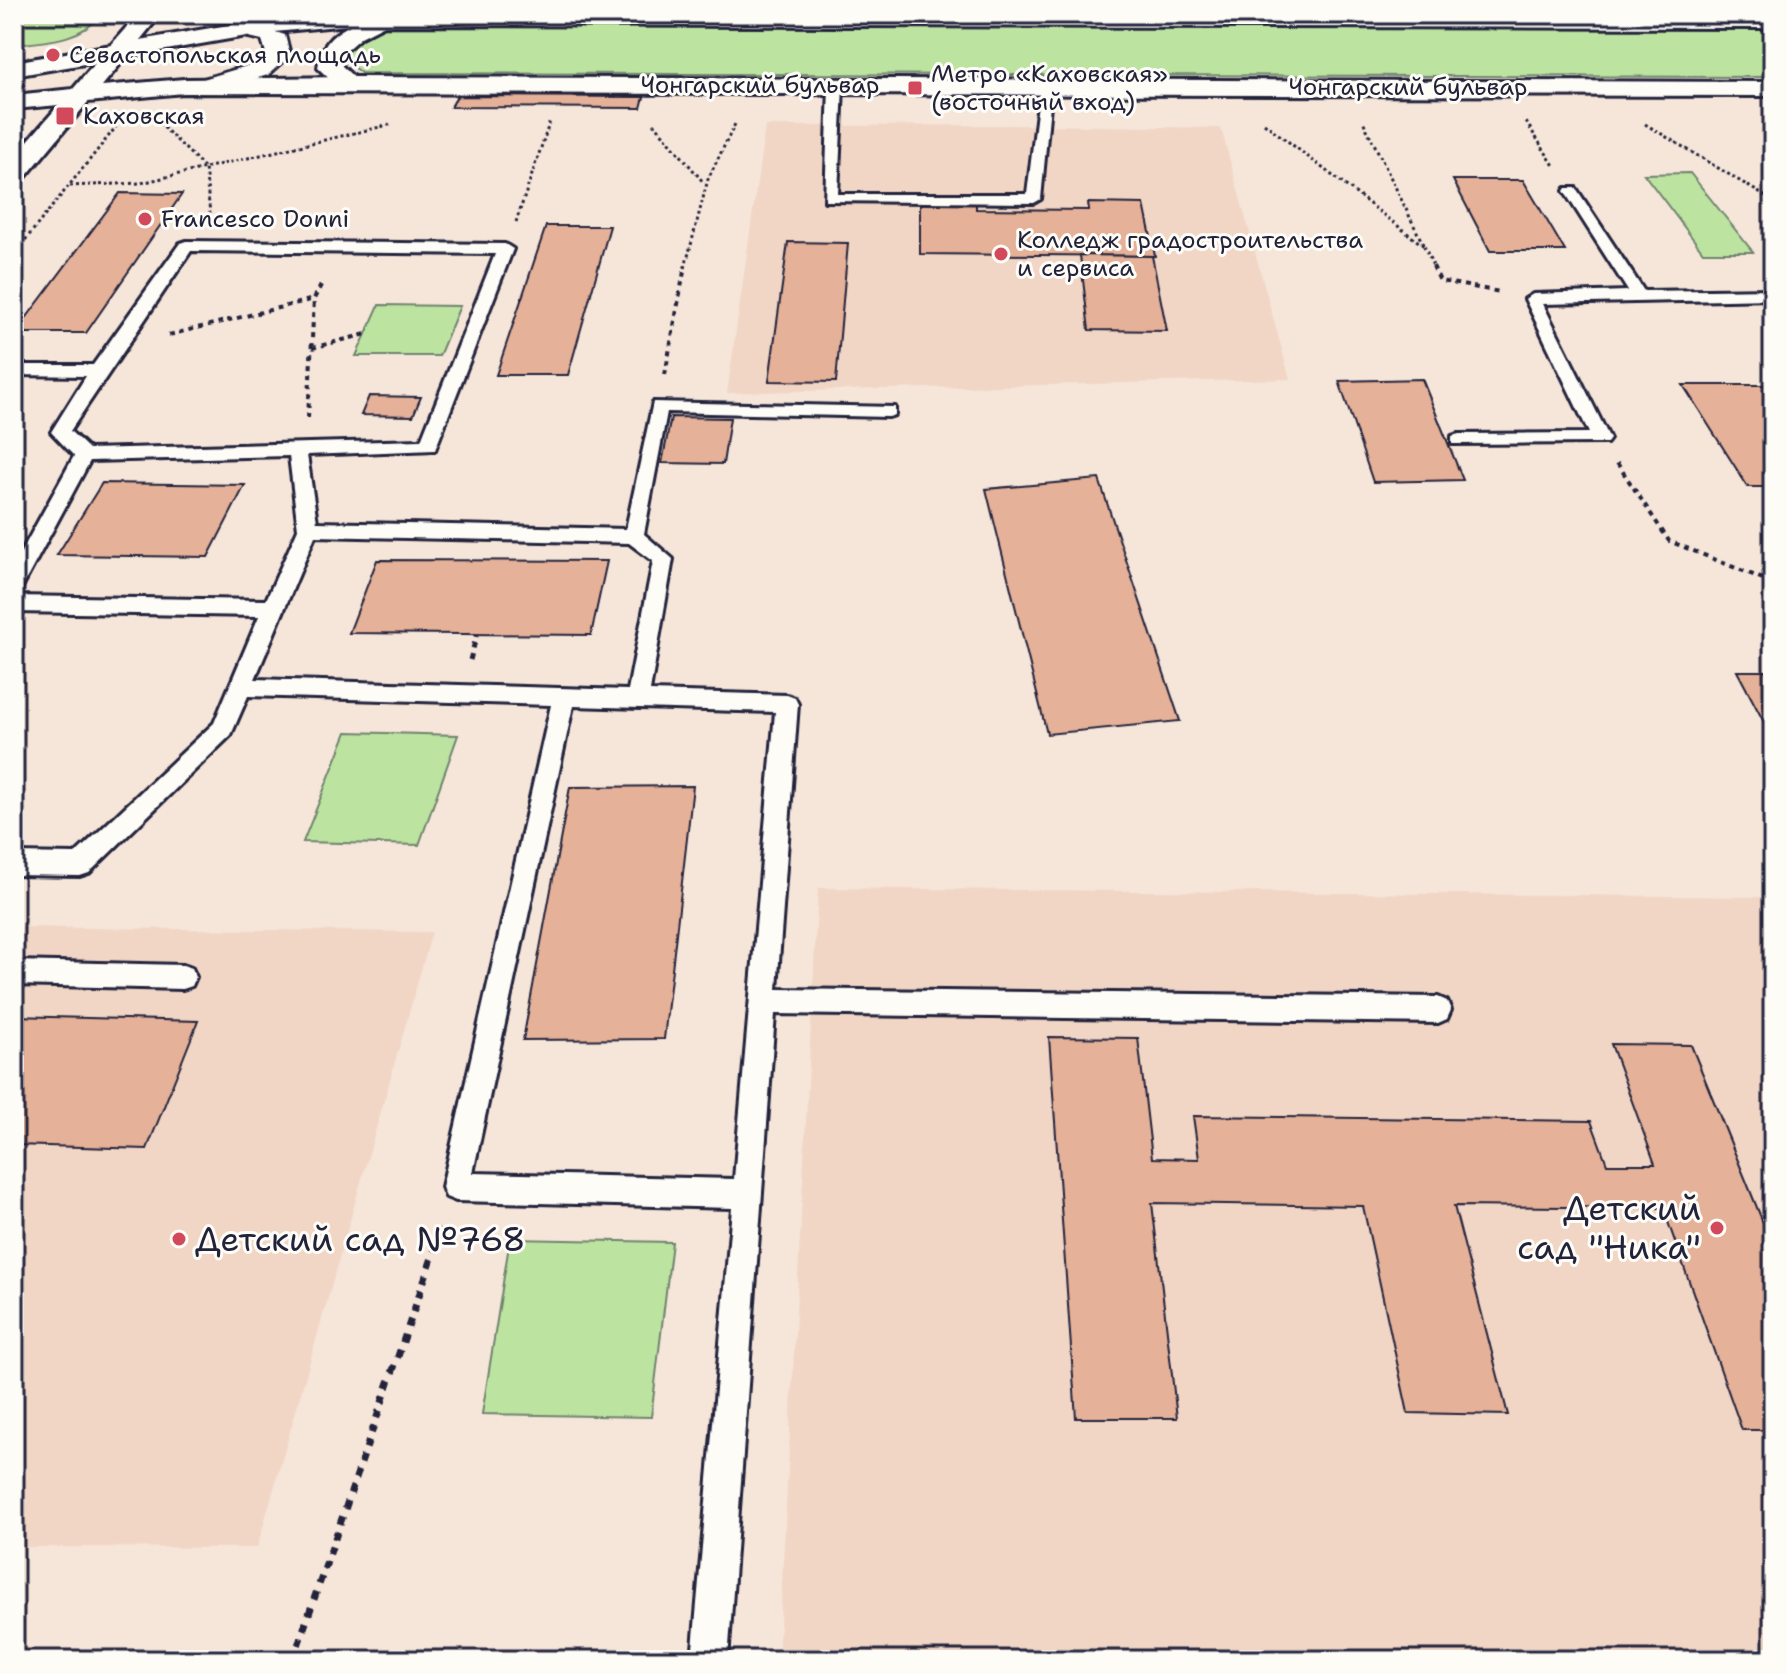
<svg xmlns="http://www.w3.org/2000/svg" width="1787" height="1674" viewBox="0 0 1787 1674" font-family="'Shantell Sans',sans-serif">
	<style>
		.built { fill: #f1d6c6 }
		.green { fill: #bce4a0; stroke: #6f836e; stroke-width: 2 }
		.building { fill: #e5b198; stroke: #22223b; stroke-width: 2 }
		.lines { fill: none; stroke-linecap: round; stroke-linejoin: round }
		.lane-casing { stroke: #22223b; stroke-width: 6 }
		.street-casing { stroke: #22223b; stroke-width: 6 }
		.secondary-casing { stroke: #22223b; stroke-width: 6 }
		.path-far3 { stroke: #22223b; stroke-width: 3; stroke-dasharray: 3 3; stroke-linecap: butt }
		.path-far2 { stroke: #22223b; stroke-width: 4; stroke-dasharray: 5 5; stroke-linecap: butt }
		.path-far1 { stroke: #22223b; stroke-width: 5; stroke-dasharray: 6 6; stroke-linecap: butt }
		.path { stroke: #22223b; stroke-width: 7; stroke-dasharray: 8 8; stroke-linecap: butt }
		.lane { fill: #fdfcf7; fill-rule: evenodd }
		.street { fill: #fdfcf7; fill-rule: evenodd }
		.secondary { fill: #fdfcf7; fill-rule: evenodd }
		.poi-dot { fill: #d1495b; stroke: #fdfcf7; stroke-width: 3 }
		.labels { text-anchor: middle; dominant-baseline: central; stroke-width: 6; stroke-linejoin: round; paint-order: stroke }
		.far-poi-label { font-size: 24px; fill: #22223b; stroke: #fdfcf7; text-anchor: start }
		.far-street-label { font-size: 24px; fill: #22223b; stroke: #fdfcf7 }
		.near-poi-label { font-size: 34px; fill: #22223b; stroke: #fdfcf7; text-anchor: end }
	</style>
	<rect width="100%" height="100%" fill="#f6e6da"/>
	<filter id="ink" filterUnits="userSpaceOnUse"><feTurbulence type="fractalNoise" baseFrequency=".0125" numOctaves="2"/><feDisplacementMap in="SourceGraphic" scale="16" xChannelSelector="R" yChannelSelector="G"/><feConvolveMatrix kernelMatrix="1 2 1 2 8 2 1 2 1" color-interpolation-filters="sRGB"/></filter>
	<g filter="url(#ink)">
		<g class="built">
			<path d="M1043,125L1221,128L1290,379L727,393L765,126Z"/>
			<path d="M818,888L1773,897V1660H778Z"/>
			<path d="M14,927L432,932L257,1548L14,1547Z"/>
		</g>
		<g class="green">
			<path d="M14,14H103C79,41 48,41 14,45Z"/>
			<path d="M391,22L1773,26V77L361,73L341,58L355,36Z"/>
			<path d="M1690,173L1753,252H1703L1644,174Z"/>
			<path d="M379,305L460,306L439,356H356Z"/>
			<path d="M347,732L458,735L419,845L303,842Z"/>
			<path d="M510,1239L672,1242L651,1417L482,1414Z"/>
		</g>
		<g class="building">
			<path d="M457,96L644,97L641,108L451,107Z"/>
			<path d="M1453,180H1523L1565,251H1490Z"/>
			<path d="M120,193L182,194L86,333H15Z"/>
			<path d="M920,203H976V209L1089,210L1088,203L1144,204L1155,256L920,254Z"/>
			<path d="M546,226H610L568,375H496Z"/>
			<path d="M788,242L848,243L836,382L769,381Z"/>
			<path d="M1080,255L1152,256L1167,331L1089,330Z"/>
			<path d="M1422,379L1463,480L1373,482L1339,381Z"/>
			<path d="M1683,385H1768L1773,392V487H1748Z"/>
			<path d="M369,396L421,397L413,416L361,415Z"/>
			<path d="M671,417L730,418L723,464L662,463Z"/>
			<path d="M1099,479L1180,721L1047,734L986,489Z"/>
			<path d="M102,483L245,485L208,557L57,555Z"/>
			<path d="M377,560L607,561L591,635L349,633Z"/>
			<path d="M1737,671H1773V739Z"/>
			<path d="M693,786L664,1039L523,1040L570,787Z"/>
			<path d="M14,1016L198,1021L147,1149L14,1145Z"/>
			<path d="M1049,1037L1138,1038L1152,1158L1199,1159L1193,1116L1591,1121L1607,1164H1655L1611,1044L1691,1045L1773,1247V1430H1742L1663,1208L1454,1206L1508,1415L1408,1413L1363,1206L1152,1203L1177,1418H1076Z"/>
		</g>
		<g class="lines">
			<defs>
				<g id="lane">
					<path d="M836,82L843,86L838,194H1027L1040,87L1052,84L1041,199L1034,203L825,201L829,86Z"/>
					<path d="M1566,188H1576L1644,291L1773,289V299L1543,304L1610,439L1607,443L1452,444V436L1459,434L1589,433L1525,299L1533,294L1628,291L1564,191Z"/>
					<path d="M186,241L505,244L513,249L435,450L307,455L317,522L626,529L653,402L895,407V415L889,417L667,412L644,534L673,559L650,691L787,695L795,698L798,704L777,989L1438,997L1447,1001L1451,1010L1447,1019L1438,1023L775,1014L728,1660H692L732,1208L456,1201L446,1197L442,1187L551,705L248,696L231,735L89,873L80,876L14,875V853L75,854L214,723L259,616L14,612V596L266,600L298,529L289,456L90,461L21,589L14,592V565L74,456L51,432L86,376L14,375V365H93L180,243ZM191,251L495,254L421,440L89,449L70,431ZM315,536L629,543L653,561L628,690L255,679ZM573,706L775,712L734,1179L473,1173Z"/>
					<path d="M14,961L183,965L192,968L196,977L192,986L183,989L14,985Z"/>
				</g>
				<g id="street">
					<path d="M377,14H396L398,18L361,37L344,52L342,66L361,84L358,89H340L318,68C322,33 347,26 377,14Z"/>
					<path d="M244,22L285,35L290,55L268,75L209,92L200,90L197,85L200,80L250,65L266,53L262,40L236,34L232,29Z"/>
				</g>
				<path id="secondary" d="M138,14H161L140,40L264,19L318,14H1773V28L348,25L264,33L126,57L102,86L184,79L349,77L1773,82V96L184,93L88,102L23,180L14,182V157L59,105L14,109V95L73,89L96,62L14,76V62L111,45Z"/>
			</defs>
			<use href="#lane" class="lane-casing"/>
			<use href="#street" class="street-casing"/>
			<use href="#secondary" class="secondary-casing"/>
			<g class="path-far3">
				<path d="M1526,122L1555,167"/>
				<path d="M159,123L205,168L210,213"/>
				<path d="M654,123L704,183"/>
				<path d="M1264,123L1424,246L1363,121"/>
				<path d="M1645,124L1773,201"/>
				<path d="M70,186L141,183L393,124"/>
				<path d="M516,222L550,121"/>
				<path d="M1424,246L1434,268"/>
				<path d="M14,254L116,127"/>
				<path d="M685,268L708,179L736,122"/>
			</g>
			<g class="path-far2">
				<path d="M1433,266L1440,281L1500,292"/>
				<path d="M169,335L314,299L323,281"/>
				<path d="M312,348L366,334"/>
				<path d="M665,375L685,266"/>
				<path d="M308,418L314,299"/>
				<path d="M1617,463L1669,541L1773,583"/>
			</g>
			<path class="path-far1" d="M470,660L477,634"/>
			<path class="path" d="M293,1660L443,1226"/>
			<use href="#lane" class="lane"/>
			<use href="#street" class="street"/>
			<use href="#secondary" class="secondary"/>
		</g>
	</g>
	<g class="poi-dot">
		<circle cx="53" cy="55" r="8"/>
		<rect x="907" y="80" width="16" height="16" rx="4"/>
		<rect x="55" y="106" width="20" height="20" rx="4"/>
		<circle cx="145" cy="219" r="8"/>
		<circle cx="1001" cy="254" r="8"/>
		<circle cx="1717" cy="1228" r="8"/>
		<circle cx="179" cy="1239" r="8"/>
	</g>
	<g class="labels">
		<g class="far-poi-label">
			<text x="69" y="55">Севастопольская площадь</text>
			<text x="931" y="74">Метро «Каховская»<tspan x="931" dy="28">(восточный вход)</tspan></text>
			<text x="83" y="116">Каховская</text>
			<text x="161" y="219">Francesco Donni</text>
			<text x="1017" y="240">Колледж градостроительства<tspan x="1017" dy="28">и сервиса</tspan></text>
		</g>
		<g class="far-street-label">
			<text x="760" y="85">Чонгарский бульвар</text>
			<text x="1408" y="87">Чонгарский бульвар</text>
		</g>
		<g class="near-poi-label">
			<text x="1701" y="1208">Детский<tspan x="1701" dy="39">сад "Ника"</tspan></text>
			<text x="195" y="1239" text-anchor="start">Детский сад №768</text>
		</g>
	</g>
	<rect width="1787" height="1674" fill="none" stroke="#fdfcf7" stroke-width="48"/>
	<rect x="24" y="24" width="1739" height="1626" fill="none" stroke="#22223b" stroke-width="3" filter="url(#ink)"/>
</svg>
